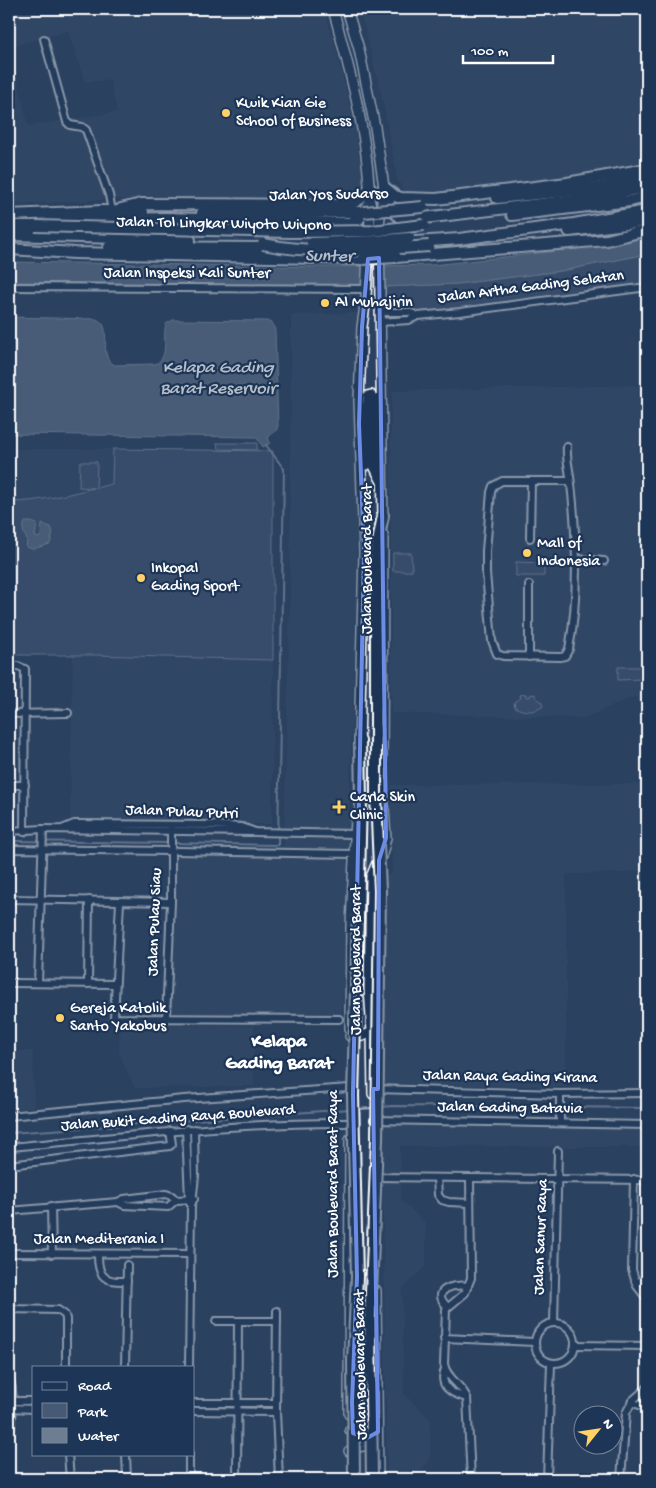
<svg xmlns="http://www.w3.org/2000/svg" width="656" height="1488" viewBox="0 0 656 1488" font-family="'Gochi Hand',sans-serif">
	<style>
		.built { fill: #394e6c }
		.green { fill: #465975; stroke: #a2acba }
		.water { fill: #6d7d92; stroke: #a7b1be }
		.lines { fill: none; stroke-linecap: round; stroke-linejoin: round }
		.stream { stroke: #a7b1be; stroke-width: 2 }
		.minor-casing { stroke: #fff; stroke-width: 10 }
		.major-casing { stroke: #fff; stroke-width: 12 }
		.highway-casing { stroke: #fff; stroke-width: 14 }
		.minor { stroke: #1d3557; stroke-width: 6 }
		.major { stroke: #1d3557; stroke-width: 9 }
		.highway { stroke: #1d3557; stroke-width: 10 }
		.highway-bridge-casing { stroke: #fff; stroke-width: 14; stroke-linecap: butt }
		.highway-bridge { stroke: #1d3557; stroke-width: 10 }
		.marked { fill: none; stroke: #6c8ce6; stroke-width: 4; stroke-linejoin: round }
		.poi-dot { fill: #ffd166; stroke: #1d3557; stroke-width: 2 }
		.labels { text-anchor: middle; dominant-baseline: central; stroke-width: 4.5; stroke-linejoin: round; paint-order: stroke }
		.poi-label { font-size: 16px; fill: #fff; stroke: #1d3557; text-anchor: start }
		.street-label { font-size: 16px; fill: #fff; stroke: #1d3557 }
		.water-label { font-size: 18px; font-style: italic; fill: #b6bec8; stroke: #1d3557 }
		.quarter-label { font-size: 19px; font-weight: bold; fill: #fff; stroke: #1d3557 }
	</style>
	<rect width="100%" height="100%" fill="#2a4161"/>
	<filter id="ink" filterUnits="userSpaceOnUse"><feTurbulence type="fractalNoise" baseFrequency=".02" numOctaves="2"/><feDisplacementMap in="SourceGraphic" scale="10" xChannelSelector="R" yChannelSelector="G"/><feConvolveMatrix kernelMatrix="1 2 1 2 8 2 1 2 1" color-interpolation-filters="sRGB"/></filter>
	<g filter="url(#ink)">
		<g class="built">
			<path d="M9,9H324L335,47L351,110L362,176V194L347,203L111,199L9,205V59H13L28,126L117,112L110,80L85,82L68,31L16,45L9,36Z"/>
			<path d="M360,9H647V162L563,180L438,195L408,193L403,190L397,178L383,101Z"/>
			<path d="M358,313L356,598L342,1014L168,1015L172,846H284L290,598L291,315Z"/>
			<path d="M647,385V869L621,873L566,874V1087L382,1083L386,877L392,873L391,785L640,784L641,705L636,696L583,718L391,713V410L393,391Z"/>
			<path d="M9,449H113L112,484L64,496L25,502H9Z"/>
			<path d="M73,655L273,660L272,824L70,819Z"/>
			<path d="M120,1024L254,1026V1086L135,1088L119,1053Z"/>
			<path d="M9,1051H33L34,1107L9,1110Z"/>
			<path d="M382,1121L647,1123V1147L400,1146L401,1200L426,1224V1266L402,1289L404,1394L430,1419V1460L411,1479H387Z"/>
		</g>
		<g class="green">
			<path d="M647,254V287L418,316L380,312L382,287L457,284L561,271Z"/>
			<path d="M217,443H257V450L218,449Z"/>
			<path d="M113,449L273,451V660L94,655H9V502C38,502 66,495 94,488L79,487L80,462H97L96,488L112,484Z"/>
			<path d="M393,553H411L412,571H393Z"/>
			<path d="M516,562L544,563V576H516Z"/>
			<path d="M618,667H642V679L618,680Z"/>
			<path d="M526,694V697H530L531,694L536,695V698L541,701L543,706C535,713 524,712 515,707L514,702L521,698L520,695Z"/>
		</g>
		<g class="water">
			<path d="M647,236V254L561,271L457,284L382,287L9,282V262L327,267L433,265L593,247L627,242Z"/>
			<path d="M9,317L96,319C116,326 95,356 115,365L155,364C170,358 162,337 166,324L173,320L267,321L273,324L275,331L278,426L276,431L268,437L270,443L263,447L256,437L9,434Z"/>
			<path d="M25,522H31L37,524L35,536L38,538L41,536L42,524L51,527L53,533L50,544L33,549L26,547L27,540C24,533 21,531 25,522Z"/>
		</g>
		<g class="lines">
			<g class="stream">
				<path d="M9,841L169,843"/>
				<path d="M174,843L278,845L284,469L266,445"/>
				<path d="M380,1107L392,1106L558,1107"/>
				<path d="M563,1107L647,1108"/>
				<path d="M358,1109L373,1108"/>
				<path d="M9,1133L351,1109"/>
			</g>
			<defs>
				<g id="minor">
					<path d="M44,39L67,122L70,125L82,127L86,130L109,195L112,211"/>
					<path d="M9,287L366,289"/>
					<path d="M380,312H409L418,316"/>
					<path d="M380,322L409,320L418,316L460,312L647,287"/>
					<path d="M567,447C566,457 569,468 570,477C572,490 573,503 574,516C577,558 577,608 569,649L565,656L561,657L503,656L497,654L492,641L486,573V551L491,492L493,486L502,481H570"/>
					<path d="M530,538L531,481"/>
					<path d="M576,559L604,561"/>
					<path d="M529,657V585"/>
					<path d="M9,666H18L25,669L24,832"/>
					<path d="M9,714L68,713"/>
					<path d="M9,785H25"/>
					<path d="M62,829L74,824L213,825L242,827L255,832L355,834"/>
					<path d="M9,831L43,829L252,832"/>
					<path d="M9,849L171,851"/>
					<path d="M177,851L354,854"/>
					<path d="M9,899L171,902"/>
					<path d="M120,902L114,1018L339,1019"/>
					<path d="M9,983L114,984"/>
					<path d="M38,983L43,829"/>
					<path d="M88,984L89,900"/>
					<path d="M166,1019L171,902V828"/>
					<path d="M374,1089L560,1094L647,1093"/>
					<path d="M9,1116L184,1099L350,1088"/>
					<path d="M374,1120L647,1125"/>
					<path d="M560,1123V1094"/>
					<path d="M186,1129L189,1199L191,1206L189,1367"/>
					<path d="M9,1147C123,1137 236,1122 350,1123"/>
					<path d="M9,1165L170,1146L172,1144L170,1131"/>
					<path d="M374,1177L647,1180"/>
					<path d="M437,1178L438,1195L442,1200L449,1202L470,1203"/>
					<path d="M470,1178L471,1278L465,1293L446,1309L444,1364C446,1378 462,1385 467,1398L471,1479"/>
					<path d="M634,1179L632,1270L637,1286L647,1299"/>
					<path d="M118,1202L124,1205L168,1207L176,1200L194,1199"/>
					<path d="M192,1203L195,1176L194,1129"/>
					<path d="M51,1206L52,1254"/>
					<path d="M9,1211L118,1202L124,1199L166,1194L172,1196L176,1200"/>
					<path d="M9,1253L189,1254"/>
					<path d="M98,1256C98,1278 106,1282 127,1281"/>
					<path d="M635,1281L647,1282"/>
					<path d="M448,1307C429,1290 453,1284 468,1286"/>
					<path d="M9,1309L58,1310L65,1315L66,1319V1367"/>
					<path d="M277,1311L276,1412L279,1479"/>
					<path d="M216,1321H277"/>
					<circle cx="555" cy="1343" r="20"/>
					<path d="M554,1323L558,1151"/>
					<path d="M444,1338L534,1342"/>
					<path d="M575,1345L647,1346"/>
					<path d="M125,1367L127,1265"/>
					<path d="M445,1369C438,1387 452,1394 467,1398"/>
					<path d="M9,1377C14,1389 14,1420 9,1432"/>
					<path d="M10,1401H34"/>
					<path d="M631,1402L642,1406L647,1405"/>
					<path d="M194,1403H276"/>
					<path d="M10,1408L34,1409"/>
					<path d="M194,1411L276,1412"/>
					<path d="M68,1454L70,1479"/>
					<path d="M126,1454L127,1479"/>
					<path d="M189,1454V1479"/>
					<path d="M237,1479L238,1322"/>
					<path d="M547,1479L551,1364"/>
					<path d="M621,1479L626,1413L633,1400L647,1388"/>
				</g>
				<g id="major">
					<path d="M333,9C353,81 375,162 369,237"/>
					<path d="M347,9L359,49L375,127L384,187L379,225L383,520"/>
					<path d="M367,465L366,425L368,400V396L371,395L374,401V466L382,482"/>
					<path d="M359,746L364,552L359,400L362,327L366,298L368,252"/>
					<path d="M350,1029L351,925L356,817"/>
					<path d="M350,1036C359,1038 364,1036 372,1032"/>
					<path d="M373,1094L372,1032L369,989L371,877L376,865L382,855L386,838L382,777L383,535"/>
					<path d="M376,1290L378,1479"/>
					<path d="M349,1414L350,1139"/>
					<path d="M350,1430C358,1439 366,1441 375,1433"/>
					<path d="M349,1451C359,1446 367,1443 377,1450"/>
				</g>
				<g id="highway">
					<path d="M384,187L395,196L401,198L436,199L567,183L647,169"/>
					<path d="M384,191C389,203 394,218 407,220L599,197L647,187"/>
					<path d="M497,198L597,188L647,178"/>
					<path d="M121,209L141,204L348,205C358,201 364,197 370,188"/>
					<path d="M202,213L364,212"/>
					<path d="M9,215L102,211L143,212"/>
					<path d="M512,215L630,201L647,197"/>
					<path d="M9,226H35L57,221L165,218L349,223L358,220L370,204"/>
					<path d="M569,231L634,223L647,219"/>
					<path d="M9,235L190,240"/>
					<path d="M401,243L459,239L574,224L647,211"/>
					<path d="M109,247L272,248"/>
					<path d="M9,249L75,253L363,259"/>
					<path d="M396,257L607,240L647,230"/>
					<path d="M376,707V553L383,515"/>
					<path d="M358,917L361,800L360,740"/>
				</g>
			</defs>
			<use href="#minor" class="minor-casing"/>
			<use href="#major" class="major-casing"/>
			<use href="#highway" class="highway-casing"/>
			<use href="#minor" class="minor"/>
			<use href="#major" class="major"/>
			<use href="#highway" class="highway"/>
			<defs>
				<g id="highway-bridge">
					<path d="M364,212L423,207"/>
					<path d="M35,226L291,232L372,231L424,225"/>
					<path d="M312,243L375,241L409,238"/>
					<path d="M263,244C315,255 376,250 429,246"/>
					<path d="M363,259L396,257"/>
					<path d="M354,1479L353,1360L357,1277L353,1095L358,917"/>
					<path d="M372,1479L370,1318L377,1139L380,891L376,796V707"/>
				</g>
			</defs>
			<use href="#highway-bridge" class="highway-bridge-casing"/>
			<use href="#highway-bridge" class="highway-bridge"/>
		</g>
	</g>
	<path d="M0 0H656V1488H0ZM379,258L386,838L379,860L378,1089H373L378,1432L367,1438L353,1433L352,1402L357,1277L353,1095L364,552L359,424L362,327L368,259Z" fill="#2a4161" fill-opacity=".55" fill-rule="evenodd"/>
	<path class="marked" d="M379,258L386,838L379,860L378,1089H373L378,1432L367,1438L353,1433L352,1402L357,1277L353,1095L364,552L359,424L362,327L368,259Z"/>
	<g class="poi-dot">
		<circle cx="226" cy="113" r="5"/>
		<circle cx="325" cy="303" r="5"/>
		<circle cx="527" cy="553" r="5"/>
		<circle cx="141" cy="578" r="5"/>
		<path d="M336.5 799.5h5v5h5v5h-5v5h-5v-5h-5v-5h5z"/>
		<circle cx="60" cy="1018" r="5"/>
	</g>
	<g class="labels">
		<g class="poi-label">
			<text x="236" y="104">Kwik Kian Gie<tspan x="236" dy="18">School of Business</tspan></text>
			<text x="335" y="303">Al Muhajirin</text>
			<text x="537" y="544">Mall of<tspan x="537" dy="18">Indonesia</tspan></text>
			<text x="151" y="569">Inkopal<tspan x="151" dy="18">Gading Sport</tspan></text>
			<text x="350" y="798">Carla Skin<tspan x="350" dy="18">Clinic</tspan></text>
			<text x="70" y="1009">Gereja Katolik<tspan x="70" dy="18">Santo Yakobus</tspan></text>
		</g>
		<g class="street-label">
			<text transform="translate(329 196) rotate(-1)">Jalan Yos Sudarso</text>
			<text transform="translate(224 225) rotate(1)">Jalan Tol Lingkar Wiyoto Wiyono</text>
			<text x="187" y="274">Jalan Inspeksi Kali Sunter</text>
			<text transform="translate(531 288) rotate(-7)">Jalan Artha Gading Selatan</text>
			<text transform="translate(368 559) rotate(-90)">Jalan Boulevard Barat</text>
			<text transform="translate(182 813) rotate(2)">Jalan Pulau Putri</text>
			<text transform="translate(156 922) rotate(-88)">Jalan Pulau Siau</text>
			<text transform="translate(357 960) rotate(-90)">Jalan Boulevard Barat</text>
			<text transform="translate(510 1078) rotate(1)">Jalan Raya Gading Kirana</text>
			<text transform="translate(510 1109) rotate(1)">Jalan Gading Batavia</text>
			<text transform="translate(178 1119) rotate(-4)">Jalan Bukit Gading Raya Boulevard</text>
			<text transform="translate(334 1184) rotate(-90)">Jalan Boulevard Barat Raya</text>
			<text transform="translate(542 1237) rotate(-88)">Jalan Sanur Raya</text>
			<text x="99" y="1240">Jalan Mediterania I</text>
			<text transform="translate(362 1365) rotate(-91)">Jalan Boulevard Barat</text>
		</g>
		<g class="water-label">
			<text transform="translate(329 257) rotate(1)">Sunter</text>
			<text x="218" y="368">Kelapa Gading<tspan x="218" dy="21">Barat Reservoir</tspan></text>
		</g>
		<g class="quarter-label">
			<text x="279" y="1042">Kelapa<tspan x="279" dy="22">Gading Barat</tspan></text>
		</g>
	</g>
	<rect width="656" height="1488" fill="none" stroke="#1d3557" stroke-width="30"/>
	<rect x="15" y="15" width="626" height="1458" fill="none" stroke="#fff" stroke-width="2" filter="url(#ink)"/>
	<rect x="32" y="1366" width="162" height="90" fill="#1d3557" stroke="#77869a"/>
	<rect x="42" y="1382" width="25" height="8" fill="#1d3557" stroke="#77869a"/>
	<text x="78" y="1390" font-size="15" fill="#ffffff">Road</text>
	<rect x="42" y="1403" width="25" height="15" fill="#465975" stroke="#77869a"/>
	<text x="78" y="1416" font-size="15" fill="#ffffff">Park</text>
	<rect x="42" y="1428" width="25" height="15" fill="#6d7d92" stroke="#77869a"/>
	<text x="78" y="1440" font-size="15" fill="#ffffff">Water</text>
	<g transform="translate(598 1430) rotate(60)"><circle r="24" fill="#1d3557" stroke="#77869a"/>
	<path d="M0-4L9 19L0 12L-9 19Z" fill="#ffd166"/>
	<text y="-8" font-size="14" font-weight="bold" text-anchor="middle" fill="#ffffff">N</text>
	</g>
	<path d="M463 55v8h90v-8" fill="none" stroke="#ffffff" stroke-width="2.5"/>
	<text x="471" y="55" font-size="15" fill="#ffffff" stroke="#1d3557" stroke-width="4" paint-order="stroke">100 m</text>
</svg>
